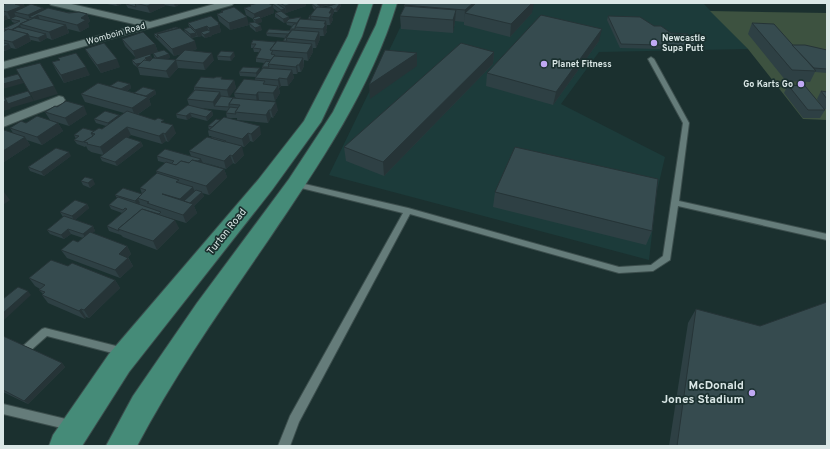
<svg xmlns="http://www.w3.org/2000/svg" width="830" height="449" viewBox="0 0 830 449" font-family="Overpass,sans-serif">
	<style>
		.built { fill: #1c3b3a }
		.green { fill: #3d5240 }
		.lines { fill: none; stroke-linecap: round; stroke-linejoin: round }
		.service-casing { stroke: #3c4e4d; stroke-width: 2 }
		.minor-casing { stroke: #3c4e4d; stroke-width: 2 }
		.primary-casing { stroke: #3c4e4d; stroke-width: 2 }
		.service { fill: #657c7a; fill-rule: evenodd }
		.minor { fill: #657c7a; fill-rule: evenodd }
		.primary { fill: #458b78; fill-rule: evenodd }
		.wall { fill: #2e4044; fill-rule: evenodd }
		.shaded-wall { fill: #263437 }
		.building { fill: #364b4f; stroke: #263437 }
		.poi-dot { fill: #c0a8f3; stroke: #1b302f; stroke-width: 1.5 }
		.labels { text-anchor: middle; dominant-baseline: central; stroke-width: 3.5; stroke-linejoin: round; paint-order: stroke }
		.far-street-label { font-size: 9px; fill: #dae7e6; stroke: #1b302f }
		.far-poi-label { font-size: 9px; font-weight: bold; fill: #dae7e6; stroke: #1b302f; text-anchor: start }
		.street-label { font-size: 10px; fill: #dae7e6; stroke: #1b302f }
		.near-poi-label { font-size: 12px; font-weight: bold; fill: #dae7e6; stroke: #1b302f; text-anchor: end }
	</style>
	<rect width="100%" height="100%" fill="#1b302f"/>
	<path class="built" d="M412,3H703L748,49L599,52L561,104L665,157L657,191L649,260L329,175Z"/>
	<path class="green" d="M710,11L827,13V120L803,119L748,49Z"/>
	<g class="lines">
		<defs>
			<g id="service">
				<path d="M651,57L654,59L689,123L679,201L827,234V240L678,206L670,260L653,271L619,273L410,214L299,422L290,446H278L290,416L403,213L293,186L292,184L293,182H296L408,208L619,267L651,265L663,256L683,123L648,59Z"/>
				<path d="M45,328L124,348L127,349L129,352L127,355L124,356L47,336L29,352L26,353L23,352L21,349L23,346L42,329Z"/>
				<path d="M3,404L70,420L74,421L75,425L74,429L70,430L3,414Z"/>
			</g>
			<g id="minor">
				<path d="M49,3H67L150,22L218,3H234L232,5L3,69V62L138,25L51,5Z"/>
				<path d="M59,96L63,97L65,100L63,103L3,127V118Z"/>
			</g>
			<g id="primary">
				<path d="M359,3H373L362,36L321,122L272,190L129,372L82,446H49L53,435L109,354L258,180L304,121L348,36Z"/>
				<path d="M383,3H397C371,89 319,165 269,239C223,306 175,374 137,446H106L133,396L197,303L289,179L333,112L376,25Z"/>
			</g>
		</defs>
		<use href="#service" class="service-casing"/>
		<use href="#minor" class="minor-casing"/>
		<use href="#primary" class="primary-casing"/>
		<use href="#service" class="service"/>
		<use href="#minor" class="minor"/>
		<use href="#primary" class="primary"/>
	</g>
	<g class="wall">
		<path d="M3,3H23L25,7L43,8L44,10L87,14L90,21L88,23L89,27L80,32L68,29L69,33L52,40L47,38L40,42L31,40V41L16,49L11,48L5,51H3V31H4L3,29L15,23L12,22L11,19H8L3,21Z"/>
		<path d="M102,3H124L117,6Z"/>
		<path d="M125,3H182L175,7L164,5L165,6L150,13L128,8Z"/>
		<path d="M276,3H306V6L286,13L284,14L289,19H308L315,10L313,8L312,4H313L311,3H340L341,6L337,12H334L332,17L333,20L330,25H327V28L326,30L327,32L324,36H320V39L316,48H313V52L308,61L304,60V66L301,72H298L297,74H293L294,78L288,86H281L279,88L280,93L275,101L259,100V101L278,110L273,118L271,117L268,123L237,120V118H227L226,113L228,111L201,108L212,111L213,115L207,121L192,117L187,120L177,118L176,114L189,105L187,99L194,90V87L214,78L222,77V79L234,80L236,88L229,97L235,98L234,93L255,80V78L256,77L240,76L239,72L261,71L262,68V67L264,63L256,62V58L259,52H254L253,48H251V44L283,42L285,38L267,36L266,33L290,30V29L292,26L287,25L286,22L284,23L275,17V13L278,12L273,8L274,13L261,18L262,22L258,23L262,30L256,32L250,27L249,23L254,22L253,19L246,15L244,8L251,6L250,5L273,6V4ZM335,4L324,8L321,7Z"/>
		<path d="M404,5L532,13L510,37L464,25V22L455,21L453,33L401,29L400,16L404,9Z"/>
		<path d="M221,11L249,25L230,30L219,21L217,14L222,12Z"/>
		<path d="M608,16L654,26L696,46L695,50L620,48L607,20Z"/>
		<path d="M188,23H219L221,32L212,35V36L205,38L202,36L191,38L197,49L191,51L214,60L205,70L178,68L169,78L140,75L138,68L133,64L132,60L136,58L125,46L122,39L155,44L158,52L169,54L170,58L165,59L175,60L181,54L174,56L155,37L154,34L178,28L185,33L184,29L189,27ZM153,53L154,57L156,59L152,58L150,54Z"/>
		<path d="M752,23L792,45L827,50V73L815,72L810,82L786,81L748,34Z"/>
		<path d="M599,41L553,105L486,86L487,73Z"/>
		<path d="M85,49L120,67L101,73L89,56Z"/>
		<path d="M494,52L493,64L384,176L346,161L344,147Z"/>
		<path d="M217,56H235L231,61L218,60Z"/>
		<path d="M59,60L90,75L64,83L56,70L52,62Z"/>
		<path d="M130,84L131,88L127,91L134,93L155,90L156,94L149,99L151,105L137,115L165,123L176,133L168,142L166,141L162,144L131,135L127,138L141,142L143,146L117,166L102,161L100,157L103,155L91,152L90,151L88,150L86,146L85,147L77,144L74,140L76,139L74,135L94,131L102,129L106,126L96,123L94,119L119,115L120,116L124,113L85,102L81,94L110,86Z"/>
		<path d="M788,85L822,107L817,99L821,91L827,92V109H824L825,110L820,118H803L784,93Z"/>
		<path d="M45,112L87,114L69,126L50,120L58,123L63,131L42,145L27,140L30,145L4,162L3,161V131L13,133L10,128L26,123L50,120Z"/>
		<path d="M208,126L261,134L253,142L250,141L244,147L226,142L244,155L235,164L233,163L226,169L203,162L224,169L227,177L209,195L202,193L204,196L194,206L197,213L186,223L163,216L179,228L157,250L123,237L121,235L109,231L107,226L122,213L111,209L109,205L117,198L115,195L142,194L140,188L157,173L156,171L166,163L158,161L157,156H191L189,151L212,137L211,136H209L208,131L209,130Z"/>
		<path d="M71,156L44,176L30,171L28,167Z"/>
		<path d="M81,181L95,184L90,188L83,185Z"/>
		<path d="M495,192L652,231L646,245L493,207Z"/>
		<path d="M87,204L89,208L75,220L93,226L95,231L92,233L127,246L131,254L128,257L133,266L120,278L67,258L61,250L78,242L83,238L71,234L64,239L50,234L47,230L63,217L60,212Z"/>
		<path d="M68,266L115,280L120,288L89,318L86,317L85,319L48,303L42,295L43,294L39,290L40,289L35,286L29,278Z"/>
		<path d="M696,309L827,446H669L688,323Z"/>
		<path d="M3,336L62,363L65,367L28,404L3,392Z"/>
	</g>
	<g class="shaded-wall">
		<path d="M18,3H23L25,8L14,12L16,17L11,19L7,12L15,4Z"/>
		<path d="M116,3H124L117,6Z"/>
		<path d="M154,3H164L165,6L150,13L147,6Z"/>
		<path d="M174,3H182L175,7Z"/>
		<path d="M294,3H306V6L286,13L285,6Z"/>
		<path d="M317,3H339L318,7Z"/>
		<path d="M340,3L341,6L337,12L336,9Z"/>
		<path d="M473,3H481L465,13L464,22L465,10Z"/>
		<path d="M532,3H534L532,13L510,37L511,24Z"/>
		<path d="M273,6L274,13L261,18L262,22L256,24L254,14Z"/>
		<path d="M43,8L47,15H38L41,23L32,18L29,17L33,24L31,21L28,15Z"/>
		<path d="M332,8L334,9V12L332,17L333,20L330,25L329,18V13Z"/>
		<path d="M285,9L286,13L282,14L281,10Z"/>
		<path d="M456,10L455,22L453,33V20Z"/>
		<path d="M87,14L90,21L88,23L89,27L80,32L77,25L81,18Z"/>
		<path d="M6,15L8,19L3,21V17Z"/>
		<path d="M247,17L249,25L230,30L229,23Z"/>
		<path d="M289,17L290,21L284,23L283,19Z"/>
		<path d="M326,21L327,28L326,30L327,32L324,36L323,29L324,24Z"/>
		<path d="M218,23H219L221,32L212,35V36L205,38L204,35L201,32L202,36L198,37L195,30L207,26L209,33H210L209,28Z"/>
		<path d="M20,25L22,29L9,31Z"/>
		<path d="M66,25L69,33L52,40L49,32Z"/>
		<path d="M261,26L262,30L256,32L255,28Z"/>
		<path d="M602,29L599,41L553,105L556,92Z"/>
		<path d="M319,32L320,39L316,48L315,41Z"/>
		<path d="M196,33L197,36L191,38L190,34Z"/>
		<path d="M28,34L31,41L16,49L12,42Z"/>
		<path d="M46,34L47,38L40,42L38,38Z"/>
		<path d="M195,41L197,49L174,56L172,49Z"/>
		<path d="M9,44L11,48L5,51L3,47Z"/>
		<path d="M155,44L158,52L136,59L133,51Z"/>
		<path d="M312,44L313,52L308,61L307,53Z"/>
		<path d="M234,52L235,56L231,61L230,57Z"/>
		<path d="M494,52L493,64L384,176L383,162Z"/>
		<path d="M212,53L214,60L205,70L203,63Z"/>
		<path d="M417,53V66L370,99L369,85Z"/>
		<path d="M169,54L170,58L159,61L157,58Z"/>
		<path d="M151,56L153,60L137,67V68L136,64L145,58Z"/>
		<path d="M303,58L304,66L301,72L299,65Z"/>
		<path d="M117,59L120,67L101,73L97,65Z"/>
		<path d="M176,60L178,68L169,78L166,71Z"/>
		<path d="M297,65L298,72L297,74L296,67Z"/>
		<path d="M86,67L90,75L64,83L61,75Z"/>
		<path d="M260,68L261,72L257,77L256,73Z"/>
		<path d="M292,70L294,78L288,86L287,79Z"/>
		<path d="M279,78L281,86L279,88L278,80Z"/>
		<path d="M21,79L24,83L3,89V84Z"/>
		<path d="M234,80L236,88L229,98L227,90Z"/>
		<path d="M130,84L131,88L119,96L118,92Z"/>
		<path d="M54,86L58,94L34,101L30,93Z"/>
		<path d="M278,86L280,93L275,101L273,93Z"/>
		<path d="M155,90L156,94L149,99L151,105L135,116L132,108L143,99Z"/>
		<path d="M220,92L222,100L214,106L213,102Z"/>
		<path d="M258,92L259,100L257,103L256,95Z"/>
		<path d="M3,93L8,104L31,96L34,101L10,108L11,109L3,111Z"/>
		<path d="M276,102L278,110L273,118L271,110Z"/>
		<path d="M84,106L87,114L69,126L65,118Z"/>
		<path d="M269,110L271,117L268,123L266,115Z"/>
		<path d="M212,111L213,115L207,121L206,117Z"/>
		<path d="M190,113L192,117L187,120L186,116Z"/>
		<path d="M119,115L121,119L110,127L108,123Z"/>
		<path d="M58,123L63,131L42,145L37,137Z"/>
		<path d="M173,125L176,133L168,142L165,134Z"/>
		<path d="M260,126L261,134L253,142L251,134Z"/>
		<path d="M127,127L131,135L104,155L100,147Z"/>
		<path d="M163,133L166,141L162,144L159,136Z"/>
		<path d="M248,133L250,141L244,147L242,139Z"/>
		<path d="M25,137L30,145L4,162L3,160V151Z"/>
		<path d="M141,142L143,146L117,166L115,162Z"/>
		<path d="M242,146L244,155L235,164L232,156Z"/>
		<path d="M69,152L71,156L44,176L41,172Z"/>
		<path d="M230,155L233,163L226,169L224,161Z"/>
		<path d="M201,159L203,163L190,167Z"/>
		<path d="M224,169L227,177L209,195L206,186Z"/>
		<path d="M93,179L95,184L90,188L88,183Z"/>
		<path d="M193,187L196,195L184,207L180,199Z"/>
		<path d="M4,192L10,200L3,205V193Z"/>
		<path d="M202,192L204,196L194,206L197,213L186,223L183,215L188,205Z"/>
		<path d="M138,199L140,203L137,206L135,201Z"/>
		<path d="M87,204L89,208L74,221L72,216Z"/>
		<path d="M175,220L179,228L157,250L153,241Z"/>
		<path d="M93,226L95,231L86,239L83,234Z"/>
		<path d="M68,229L71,234L64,239L61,235Z"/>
		<path d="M127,246L131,254L123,262L119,254Z"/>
		<path d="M128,258L133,266L120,278L115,270Z"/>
		<path d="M115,280L120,288L89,318L84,310Z"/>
		<path d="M28,291L31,295L3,321V313Z"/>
		<path d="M81,309L86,317L85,319L79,311Z"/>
		<path d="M62,363L65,367L28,404L24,401Z"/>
	</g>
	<g class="building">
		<path d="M7,3H18L15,4L22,6L7,12L3,11V5Z"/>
		<path d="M129,3H136H135L136,7L126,4Z"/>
		<path d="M135,3H154L147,6Z"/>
		<path d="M258,3H268L273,6L254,14L244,8L251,6L250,5Z"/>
		<path d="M276,3L285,9L281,10L273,4Z"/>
		<path d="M280,3H294L285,6Z"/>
		<path d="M316,3L321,7L317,8L312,4Z"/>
		<path d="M338,3H340L336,9H334L333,11L332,8H324Z"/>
		<path d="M405,3H473L465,10L404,5Z"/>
		<path d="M476,3H532L511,24L465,13Z"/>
		<path d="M31,4L43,8L28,15L14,12Z"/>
		<path d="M405,6L456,10L453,20L400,16Z"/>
		<path d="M234,7L247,17L229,23L217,14L223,12L221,11Z"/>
		<path d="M317,7L332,8L329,13H332L329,18L310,16Z"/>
		<path d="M48,8L69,13L79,12L87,14L81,18L86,20L77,25L38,15L32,18L29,17Z"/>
		<path d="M281,11L289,17L283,19L275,13Z"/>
		<path d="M310,15H311L310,16L311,19H308Z"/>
		<path d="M541,15L602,29L556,92L487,73Z"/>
		<path d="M16,16L29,20L20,24V25L11,30L8,29L7,30L3,29L20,21L10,19Z"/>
		<path d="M211,16L219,23H218L219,25L209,28L207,26L195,30L188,23Z"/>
		<path d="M259,16L261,18L255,20L253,18Z"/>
		<path d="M608,16L640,17L654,26H661L671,33L688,34L696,46L621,44Z"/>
		<path d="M301,17L297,23L286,22L289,19Z"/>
		<path d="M34,18L66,25L49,32L20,24Z"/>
		<path d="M300,19L326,21L324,24H326L323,29L295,27Z"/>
		<path d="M255,22L261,26L255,28L249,23Z"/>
		<path d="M752,23L774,24L816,71L792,70Z"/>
		<path d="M294,24H297L295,27V29H290Z"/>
		<path d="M18,27L46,34L38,38L29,36L28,34L12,30Z"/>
		<path d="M176,27L178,28L157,34L158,38L154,34Z"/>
		<path d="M190,27L196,33L190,34L184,29Z"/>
		<path d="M180,28L195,41L172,49L157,34Z"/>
		<path d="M8,29L28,34L12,42L3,40V32Z"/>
		<path d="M269,29L291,31L288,34L266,33Z"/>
		<path d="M208,30L211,32L204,35L201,32Z"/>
		<path d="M292,30L319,32L315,41L286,38Z"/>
		<path d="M143,32L155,44L133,51L122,39Z"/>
		<path d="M287,35H288L286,38L287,41H283Z"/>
		<path d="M253,40L276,42L270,50H273L271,54L275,55L271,60L256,58L261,49L253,48L256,44H251Z"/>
		<path d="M277,41L312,44L307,53L270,50Z"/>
		<path d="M3,43L9,44L3,47Z"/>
		<path d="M104,43L117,59L97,65L85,49Z"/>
		<path d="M461,43L494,52L383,162L344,147Z"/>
		<path d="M792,45H805L827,50V69L814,68Z"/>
		<path d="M164,50L169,54L157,58L153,53Z"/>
		<path d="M185,50L212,53L203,63L175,60Z"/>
		<path d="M385,50L417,53L369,85Z"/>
		<path d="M221,51L234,52L230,57L217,56Z"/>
		<path d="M76,53L86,67L61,75L52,62L60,60L58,58Z"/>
		<path d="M150,54L151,56L145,58L148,61L144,60L142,63L136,64L132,60Z"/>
		<path d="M274,56L303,58L299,65H297L296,67L268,64Z"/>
		<path d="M153,58L176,60L166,71L137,67L144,60L150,61Z"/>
		<path d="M266,61L270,62L268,64L269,67H262Z"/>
		<path d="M40,63L54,86L30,93L16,69Z"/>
		<path d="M243,67L260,68L256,73L239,72Z"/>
		<path d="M263,68L292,70L287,79L279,78L278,80L255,78Z"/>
		<path d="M18,74L21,79L3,84V78Z"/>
		<path d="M201,77L214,78L216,77H222L221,79L234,80L227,90L194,87Z"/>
		<path d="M244,79L265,81L263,84L278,86L273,93L258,92L256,95L234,93Z"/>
		<path d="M118,81L130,84L121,89L110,86Z"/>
		<path d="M98,83L148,97L132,108L81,94Z"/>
		<path d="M788,85L805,86L825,110H808Z"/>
		<path d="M143,87L155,90L146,96L134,93Z"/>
		<path d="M195,90L220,92L213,102L187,99Z"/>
		<path d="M28,91L31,96L8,104L5,98Z"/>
		<path d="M821,91L827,92V99Z"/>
		<path d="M3,95L6,101L3,102Z"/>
		<path d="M221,96L236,98H233L229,104V107L214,106Z"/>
		<path d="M233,98L276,102L271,110H269L266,115L235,112L240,105L229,104Z"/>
		<path d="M66,101L84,106L65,118L45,112L55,106L57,107Z"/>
		<path d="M188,105L212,111L206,117L190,113L186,116L176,114Z"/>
		<path d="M230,107L238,108L235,112L236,114L226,113Z"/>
		<path d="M105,111L119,115L108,123L94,119Z"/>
		<path d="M127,111L155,120L158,118L164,120L161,122L173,125L165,134L163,133L159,136L127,127L100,147L87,144L88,143L84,142L95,134L91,133L99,128L102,129Z"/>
		<path d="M37,116L58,123L37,137L10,128L21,121L26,123Z"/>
		<path d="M224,117L260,126L251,134L248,133L242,139L209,130Z"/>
		<path d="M216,119L220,120L212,127L208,126Z"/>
		<path d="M83,128L94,131L91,133L93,136L83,142L74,140L79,136L74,135Z"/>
		<path d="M4,130L25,137L3,151V131Z"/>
		<path d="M126,137L141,142L115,162L100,157Z"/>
		<path d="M207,137L242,146L232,156L230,155L224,161L189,151Z"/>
		<path d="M212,137L226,141L225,142L211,138Z"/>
		<path d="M515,147L658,179L652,231L495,192Z"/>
		<path d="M56,148L69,152L41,172L28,167Z"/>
		<path d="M165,149L201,159L198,161L192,160L189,163L181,161L176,165L171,164L174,161L157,156Z"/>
		<path d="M192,160L224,169L206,186L156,171L166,162L176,165L181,161L189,163Z"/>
		<path d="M157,173L179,180L176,182L193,187L180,199L163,194H162L193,204L183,215L147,203L149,202L137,198L146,190L140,188Z"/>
		<path d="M85,177L93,179L88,183L81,181Z"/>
		<path d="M123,188L142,194L135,201L115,195Z"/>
		<path d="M196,190L202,192L190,203L184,201Z"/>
		<path d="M118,197L161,212L159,214L142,209L118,229L119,231L107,226L127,209L125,208L123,210L109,205Z"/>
		<path d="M75,200L87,204L72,216L60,212Z"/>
		<path d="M142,209L175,220L153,241L118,229Z"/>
		<path d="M64,216L93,226L83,234L68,229L61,235L47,230Z"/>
		<path d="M90,232L127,246L119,254L128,258L115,270L61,250L73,240L78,242Z"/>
		<path d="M51,260L68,266L72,263L115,280L84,310L81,309L79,311L42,295L45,292L39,290L45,285L29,278Z"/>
		<path d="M18,287L28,291L3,313V299Z"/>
		<path d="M827,302V446H677L696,309L760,326Z"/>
		<path d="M3,336L62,363L24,401L3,390Z"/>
	</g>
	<g class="poi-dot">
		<circle cx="654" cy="43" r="4"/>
		<circle cx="544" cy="64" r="4"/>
		<circle cx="801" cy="84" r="4"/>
		<circle cx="752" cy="393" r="4"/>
	</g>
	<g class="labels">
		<g class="far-street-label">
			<text transform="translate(116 34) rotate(-16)">Womboin Road</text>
		</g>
		<g class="far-poi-label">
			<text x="662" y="38">Newcastle<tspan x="662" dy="10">Supa Putt</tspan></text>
			<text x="552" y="64">Planet Fitness</text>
			<text x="793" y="84" text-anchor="end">Go Karts Go</text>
		</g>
		<g class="street-label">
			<text transform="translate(227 232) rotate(-51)">Turton Road</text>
		</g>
		<g class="near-poi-label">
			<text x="744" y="386">McDonald<tspan x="744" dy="14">Jones Stadium</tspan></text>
		</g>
	</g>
	<rect width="830" height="449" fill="none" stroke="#dae7e6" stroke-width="8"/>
</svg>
